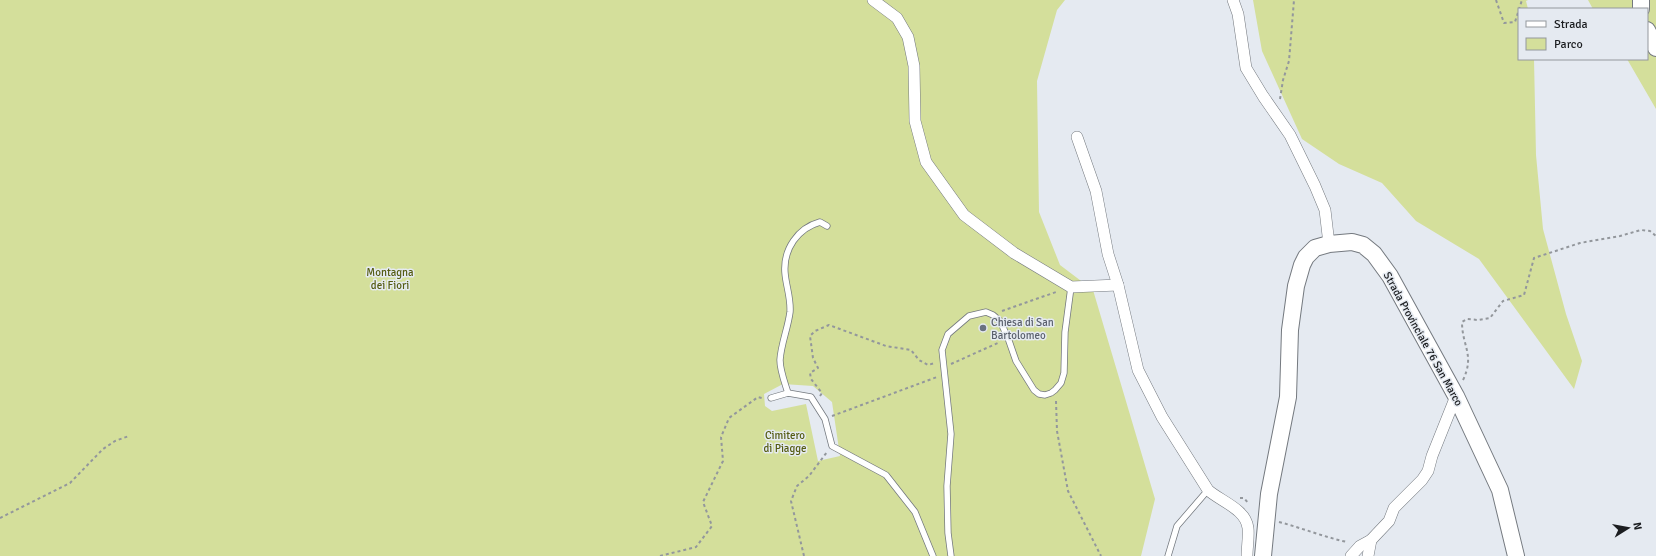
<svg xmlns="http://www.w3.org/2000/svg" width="1656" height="556" viewBox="0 0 1656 556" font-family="Signika,sans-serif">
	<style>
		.green { fill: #d4df9b; fill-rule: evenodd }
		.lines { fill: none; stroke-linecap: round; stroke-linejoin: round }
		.lane-casing { stroke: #74797f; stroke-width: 7 }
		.street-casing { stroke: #74797f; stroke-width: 12 }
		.secondary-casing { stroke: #74797f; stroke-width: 18 }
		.path { stroke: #93979c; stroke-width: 2; stroke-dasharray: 3 3; stroke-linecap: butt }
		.lane { stroke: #fff; stroke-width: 5.5 }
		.street { stroke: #fff; stroke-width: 11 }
		.secondary { stroke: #fff; stroke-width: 16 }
		.worship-dot { fill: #6b7280; stroke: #e5eaf1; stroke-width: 1.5 }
		.labels { text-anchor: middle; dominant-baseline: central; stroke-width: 3; stroke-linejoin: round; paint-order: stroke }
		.park-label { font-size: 11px; fill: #545b11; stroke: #e5eaf1 }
		.worship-label { font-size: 11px; fill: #5b616d; stroke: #e5eaf1; text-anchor: start }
		.street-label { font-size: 11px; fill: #1b1d20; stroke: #e5eaf1 }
	</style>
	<rect width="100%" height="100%" fill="#e5eaf1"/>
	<g class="green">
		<path d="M0,0H1065L1057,10L1037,81L1039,212L1060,265L1093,290L1155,499L1141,556H0ZM783,384L813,386L832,402L840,456L818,461L806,404L772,411L765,406L764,394Z"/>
		<path d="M1253,0H1528L1526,1L1528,9H1519V59H1534L1536,155L1543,229L1566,314L1582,361L1574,389L1479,259L1416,221L1382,183L1339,164L1302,139L1262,51Z"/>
		<path d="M1588,0H1656V109L1627,59H1647V9H1593Z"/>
	</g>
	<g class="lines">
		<defs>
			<g id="lane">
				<path d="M788,393C785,383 780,371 780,360C781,344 788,328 790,312C791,298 786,286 785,273C783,249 798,228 820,222L827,226"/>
				<path d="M771,398L788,393L811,397L825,419L832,446L886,475L915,512L933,556"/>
				<path d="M951,556L948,533L947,486L951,434L942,350L948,334L969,316L986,312L993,315L1000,321L1008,338L1016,361L1034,390L1039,394L1045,395L1051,393L1055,390L1061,383L1064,373L1065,332L1071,287"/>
				<path d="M1168,556L1177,526L1208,490"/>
			</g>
			<g id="street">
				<path d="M873,0L897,18L908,37L914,66L915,121L926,162L964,215L1014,253L1071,287L1118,285"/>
				<path d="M1233,0L1238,14L1246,68L1263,96L1290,135L1315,186L1325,210L1329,244"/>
				<path d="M1077,137L1096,191L1108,254L1118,285L1138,370L1162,417L1208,490C1220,501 1246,509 1248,528C1249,537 1247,547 1247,556"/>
				<path d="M1351,556L1360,546L1371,540L1389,521L1394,508L1422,480L1428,471L1432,456L1456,396"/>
				<path d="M1368,556L1371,540"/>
			</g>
			<g id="secondary">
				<path d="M1641,9V0"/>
				<path d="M1647,30L1656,48"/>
				<path d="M1263,556L1269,494L1288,397L1290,330L1296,286L1302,265L1306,257L1315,248L1329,244L1352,242L1363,245L1374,254L1390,276L1456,396L1500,490L1516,556"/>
			</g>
		</defs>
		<use href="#lane" class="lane-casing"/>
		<use href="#street" class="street-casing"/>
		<use href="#secondary" class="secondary-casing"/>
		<g class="path">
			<path d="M1496,0L1504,23L1515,22L1522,0"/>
			<path d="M1280,99L1283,80L1289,61L1294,0"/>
			<path d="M1002,311L1056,292"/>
			<path d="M951,364L1000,342"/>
			<path d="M1463,380C1475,355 1462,346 1462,322L1467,319L1478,320L1490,318L1503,301L1524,295L1534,258L1580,243L1620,236L1641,230L1650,231L1656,236"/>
			<path d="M820,396L822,393L811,379L810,373L818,368L813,358L810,336L815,331L829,325L886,346L911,350L919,360L928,365L935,363"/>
			<path d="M1056,401L1057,431L1068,491L1101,556"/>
			<path d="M832,416L937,377"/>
			<path d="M1240,498H1244L1249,504"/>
			<path d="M0,518L70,483L103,449L115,441L129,436"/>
			<path d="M1279,522C1302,528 1324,537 1347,542"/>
			<path d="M660,556L696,547L712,526L703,502L723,461L721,437L729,418L758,397L762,398"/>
			<path d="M804,556L791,501L797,486L809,476L827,452"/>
		</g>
		<use href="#lane" class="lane"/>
		<use href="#street" class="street"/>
		<use href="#secondary" class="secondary"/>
	</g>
	<circle class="worship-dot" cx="983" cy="328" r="4"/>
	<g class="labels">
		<g class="park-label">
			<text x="390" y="272">Montagna<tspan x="390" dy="13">dei Fiori</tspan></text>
			<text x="785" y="435">Cimitero<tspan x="785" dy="13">di Piagge</tspan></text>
		</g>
		<g class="worship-label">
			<text x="991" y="322">Chiesa di San<tspan x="991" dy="13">Bartolomeo</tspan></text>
		</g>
		<g class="street-label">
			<text transform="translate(1423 339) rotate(61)">Strada Provinciale 76 San Marco</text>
		</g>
	</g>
	<rect x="1518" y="8" width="130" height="52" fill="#e5eaf1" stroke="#94989d"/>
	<rect x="1526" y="21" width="20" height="6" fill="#ffffff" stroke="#94989d"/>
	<text x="1554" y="28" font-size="12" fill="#1b1d20">Strada</text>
	<rect x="1526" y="38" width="20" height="12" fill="#d4df9b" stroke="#94989d"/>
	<text x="1554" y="48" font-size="12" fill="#1b1d20">Parco</text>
	<g transform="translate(1628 528) rotate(79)" stroke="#e5eaf1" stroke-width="3" paint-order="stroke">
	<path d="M0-3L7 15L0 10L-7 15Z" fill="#1b1d20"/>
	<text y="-6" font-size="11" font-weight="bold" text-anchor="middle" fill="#1b1d20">N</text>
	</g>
</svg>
